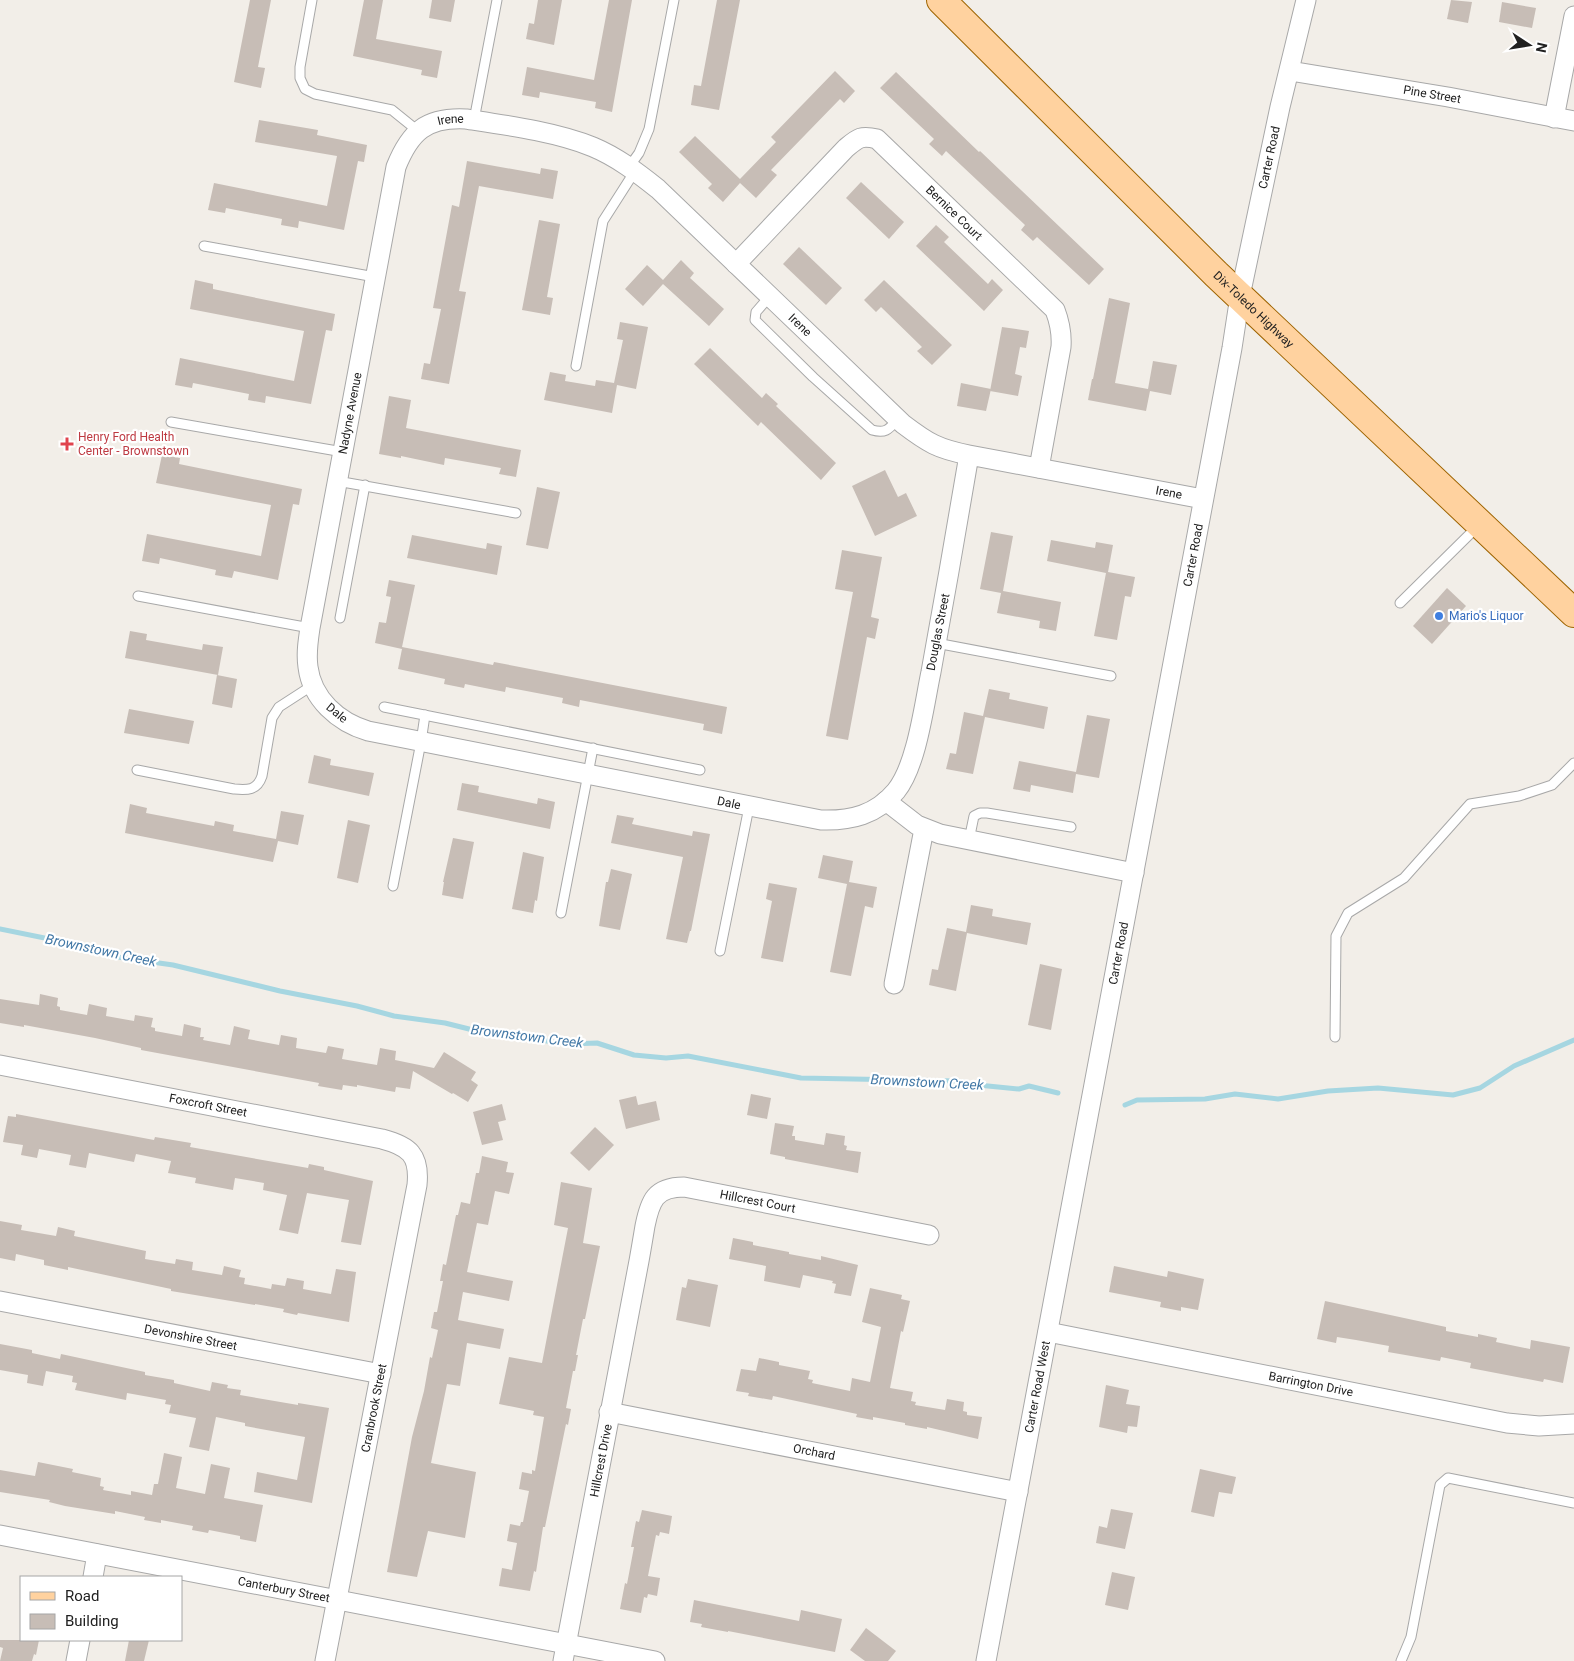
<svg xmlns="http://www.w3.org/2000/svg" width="1574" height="1661" viewBox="0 0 1574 1661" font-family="Roboto,sans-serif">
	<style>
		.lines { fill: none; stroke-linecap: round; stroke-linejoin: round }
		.stream { stroke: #a6d6e1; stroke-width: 5 }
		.building { fill: #c7bdb6 }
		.service-casing { stroke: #a8a8a8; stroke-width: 11 }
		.minor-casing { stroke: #a8a8a8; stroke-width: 21 }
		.primary-casing { stroke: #9e6400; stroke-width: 30 }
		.service { stroke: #fff; stroke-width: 9 }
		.minor { stroke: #fff; stroke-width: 19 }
		.primary { stroke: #ffd29f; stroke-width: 28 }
		.health-dot { fill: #e0444e; stroke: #fff; stroke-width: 2 }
		.shop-dot { fill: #3f7fe0; stroke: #fff; stroke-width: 2 }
		.labels { text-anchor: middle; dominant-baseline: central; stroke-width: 4.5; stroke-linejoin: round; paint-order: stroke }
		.street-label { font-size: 12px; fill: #212121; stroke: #fff }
		.health-label { font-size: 12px; fill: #be3a42; stroke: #fff; text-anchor: start }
		.shop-label { font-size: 12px; fill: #366cbe; stroke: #fff; text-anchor: start }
		.water-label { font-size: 14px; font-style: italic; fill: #4278a6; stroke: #fff }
	</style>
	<rect width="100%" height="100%" fill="#f2eee8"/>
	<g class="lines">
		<g class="stream">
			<path d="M0,929L84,946L117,957L173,965L280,991L357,1006L394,1016L445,1023L485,1033L570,1044L597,1043L634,1055L666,1058L688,1056L801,1078L957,1081L978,1085L1019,1089L1029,1086L1058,1093"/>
			<path d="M1125,1105L1137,1100L1205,1099L1235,1094L1278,1099L1328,1091L1378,1088L1453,1095L1480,1088L1514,1066L1574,1040"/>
		</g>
	</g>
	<g class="building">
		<path d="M250,0H271L258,67L265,68L261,88L234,82Z"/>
		<path d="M364,0H383L376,39L442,51L437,78L421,75L422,70L353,56Z"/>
		<path d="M432,0H455L451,22L429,18Z"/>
		<path d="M538,0H562L554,45L526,39L529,23L534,24Z"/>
		<path d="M609,0H632L612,112L595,108L596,102L540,92L539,98L522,95L527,67L594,80Z"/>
		<path d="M717,0H740L719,110L691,105L694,85L701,86Z"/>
		<path d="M1451,0L1472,2L1468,23L1447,19Z"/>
		<path d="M1502,2L1536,8L1532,28L1499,22Z"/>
		<path d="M835,71L855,91L844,103L840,99L771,170L777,175L756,198L740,183L723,202L708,188L712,184L679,152L695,136L740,179L776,142L771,137Z"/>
		<path d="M896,72L979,152L980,151L1104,269L1089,285L1037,237L1033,241L1021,230L1025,225L946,151L942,156L929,144L934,139L880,88Z"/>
		<path d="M259,120L318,130L317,135L367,145L364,162L358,161L344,230L299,221L298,228L281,225L282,219L226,208L225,213L208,210L214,183L327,206L337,156L255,142Z"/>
		<path d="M467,161L540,174L541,168L558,171L553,199L479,186L459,291L466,292L449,384L421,379L424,363L430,364L441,309L433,308L452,205L459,207Z"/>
		<path d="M861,182L904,222L889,239L846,198Z"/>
		<path d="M539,220L560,224L547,297L553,298L550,315L522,310Z"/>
		<path d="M936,225L949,237L944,242L988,284L992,279L1003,290L984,311L916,246Z"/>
		<path d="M799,247L842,288L826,305L783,264Z"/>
		<path d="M681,260L694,273L690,278L724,309L709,326L663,284L643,306L625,289L647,265L663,280Z"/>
		<path d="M195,280L213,284V289L335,314L332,331L326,330L311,404L266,396L265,403L248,400L249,394L193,383L192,388L175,385L180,358L294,381L304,331L190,309Z"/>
		<path d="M884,280L952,345L932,365L917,351L922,347L881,307L876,312L864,300Z"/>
		<path d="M1109,298L1130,303L1115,383L1148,389L1153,361L1177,365L1171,395L1150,391L1146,411L1088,400L1092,379H1093Z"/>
		<path d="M620,322L648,327L636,389L617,385L612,413L544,400L550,372L566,375L565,381L595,386L596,380L614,383L623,340L617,339Z"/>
		<path d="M1002,327L1029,331L1026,348L1020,347L1015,374L1022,376L1018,396L990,391Z"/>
		<path d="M710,348L762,398L766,393L778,404L776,406L836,463L821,480L761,422L758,426L694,364Z"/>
		<path d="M961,383L991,389L986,411L957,406Z"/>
		<path d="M389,396L411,400L406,428L521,450L516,477L499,474L501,468L445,458L444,465L401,456V458L379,454Z"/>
		<path d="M162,455L180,458L179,464L302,489L299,505L293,504L278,580L234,571L232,578L215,575L216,570L160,558L159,564L142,561L147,534L261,556L271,505L156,483Z"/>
		<path d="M885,470L898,497L906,493L917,516L875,536L852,486Z"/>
		<path d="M537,487L560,492L548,549L526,545Z"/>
		<path d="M991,532L1013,536L1003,591L1061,602L1056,631L1039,628L1040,621L997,613L1001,593L980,589Z"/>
		<path d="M412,535L486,549L487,543L502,546L497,575L407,558Z"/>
		<path d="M1051,540L1095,548L1096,542L1113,545L1108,572L1135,577L1131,597L1125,596L1117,640L1094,636L1106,573L1047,561Z"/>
		<path d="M842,550L882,557L871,617L879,619L875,639L867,637L848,740L826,736L853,592L835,589Z"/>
		<path d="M389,580L415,585L402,647L493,665L494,662L727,707L722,734L703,730L704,724L580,700L579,707L562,703L563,698L506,687L505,692L465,684L464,688L444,684L445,679L398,669L402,649L375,643L379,622L386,623L391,597L386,596Z"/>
		<path d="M1447,588L1466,606L1432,644L1413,626Z"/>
		<path d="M130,631L147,634L146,640L202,650L203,644L223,647L218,675L125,658Z"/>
		<path d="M217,675L237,679L232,708L212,704Z"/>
		<path d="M989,689L1010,693L1009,699L1048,707L1044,729L985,717L973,774L946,769L950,753L956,754L964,712L983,716Z"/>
		<path d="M129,709L194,721L189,744L124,733Z"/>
		<path d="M1087,715L1110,719L1099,778L1076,774L1073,793L1031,785L1030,792L1013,789L1019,761L1076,772Z"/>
		<path d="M314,755L331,759L330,765L374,773L369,796L308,783Z"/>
		<path d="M462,783L479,786L478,792L537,804L538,798L555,802L550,829L457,810Z"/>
		<path d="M130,804L147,808L146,813L214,826L215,821L234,825L233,831L276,839L281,811L304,815L298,845L278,841L273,862L125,833Z"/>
		<path d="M617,815L634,818L632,824L692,836L693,831L710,834L691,931H690L687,943L666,939L683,857L611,843Z"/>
		<path d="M348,820L370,825L358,883L337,878Z"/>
		<path d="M453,838L474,842L463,899L442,895L444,882H443Z"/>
		<path d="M523,852L544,857L537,901L535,900L533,913L512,909Z"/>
		<path d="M823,855L853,861L849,882L877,887L873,908L865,906L851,976L830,972L847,884L818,878Z"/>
		<path d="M611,869L632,874L620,930L599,926L606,882H608Z"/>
		<path d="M769,883L797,888L783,962L761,958L772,901L766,899Z"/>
		<path d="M971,905L993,909L992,916L1031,923L1027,945L967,933L956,991L929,985L932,969L938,970L947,928L966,932Z"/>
		<path d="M1040,964L1062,969L1051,1030L1028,1025Z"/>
		<path d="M40,994L58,998L57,1006L60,1007V1010L87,1015L89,1004L107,1008L106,1016L134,1021L135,1015L153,1018L151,1027L155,1028V1031L182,1036L184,1024L201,1028L200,1037H204L203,1040L230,1045L234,1026L250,1030L248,1039L279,1045L281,1035L297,1038L296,1048L326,1053L328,1046L344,1049L342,1059L377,1065L380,1048L396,1051L395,1060L434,1068L444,1052L476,1072L471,1080L478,1085L468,1102L453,1093L452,1094L413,1071L410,1089L396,1087L395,1092L357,1085V1087L343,1085L342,1090L318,1086L319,1083L141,1050V1048L95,1038L24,1025V1027L0,1023V999L39,1005Z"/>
		<path d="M751,1094L771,1098L767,1119L747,1115Z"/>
		<path d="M636,1096L638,1105L656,1101L660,1120L626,1129L619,1100Z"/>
		<path d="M502,1104L506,1120L498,1122L503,1140L482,1145L473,1112Z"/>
		<path d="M16,1114L154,1140L155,1137L191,1143L190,1147L308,1168L309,1164L324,1167V1170L373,1181L361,1245L341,1242L349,1200L307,1193L298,1234L279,1230L287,1195L263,1190L264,1183L235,1178L233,1190L195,1183L196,1178L168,1173L171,1161L136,1154L134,1162L89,1153L86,1168L69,1165L71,1155L39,1149L37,1158L21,1155L23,1145L3,1142L8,1116L16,1117Z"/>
		<path d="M775,1123L794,1126L792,1136H795V1140L824,1145L826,1133L845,1136L844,1145L847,1146L846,1150L861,1152L858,1173L785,1159V1157L770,1154Z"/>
		<path d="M595,1127L614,1145L589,1171L570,1153Z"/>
		<path d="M482,1156L508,1162L506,1172L514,1173L509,1194L495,1191L488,1225L477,1223L467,1272L513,1281L509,1301L463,1292L458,1320L504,1329L500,1349L467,1343L460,1386L447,1384L431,1463L476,1472L465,1538L428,1531L417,1577L387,1572L412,1437L424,1391L430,1357L432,1358L438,1330L431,1328L434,1312H437L443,1281H440L443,1264L446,1265L456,1215H458L461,1202L470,1204L476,1173H479Z"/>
		<path d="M561,1182L592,1188L583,1243L600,1246L585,1319H583L576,1355H578L575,1371H573L566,1408L571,1409L568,1425L566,1424L545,1527H543L536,1572L534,1571L530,1591L499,1586L502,1568L512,1570L517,1543L507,1541L510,1524L520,1526L521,1522H523L529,1491L519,1489L522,1472L532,1474V1470L535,1471L544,1417L533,1415L534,1411L499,1404L509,1357L542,1363L568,1228L554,1225Z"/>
		<path d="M0,1221L22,1225L21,1230L56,1236L58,1227L75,1231L74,1236L146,1251L145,1259L175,1264L176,1259L193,1262L192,1270L222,1275L224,1266L241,1270L239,1277L245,1278L244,1284L271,1289L272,1284L285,1286L287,1278L304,1281L303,1289L331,1294L336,1269L356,1272L349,1322L298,1313L297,1315L283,1312L284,1309L255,1304V1305L171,1291V1289L68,1267V1270L44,1265V1260L16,1254L15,1261L0,1258Z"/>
		<path d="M733,1238L753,1242V1245L789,1252V1254L821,1260V1256L858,1265L851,1296L834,1293L836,1284L832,1283L833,1281L803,1275L800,1288L764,1281L766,1266L729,1259Z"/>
		<path d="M1114,1266L1167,1277L1168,1271L1204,1279L1198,1310L1181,1307V1311L1160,1307L1161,1302L1109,1292Z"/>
		<path d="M688,1279L718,1285L710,1327L676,1320L682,1287L686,1288Z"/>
		<path d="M870,1288L902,1295L901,1299L910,1301L903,1332L901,1331L890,1388L913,1392L911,1401L916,1402L915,1405L945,1410L947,1399L964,1402L963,1411L967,1412V1415L982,1417L978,1439L927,1427V1429L905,1425V1423L873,1417V1420L856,1417L857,1414L773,1396L772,1400L748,1396L749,1393L736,1391L741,1369L756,1371L759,1358L779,1362V1365L810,1371L808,1379L813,1380L812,1383L850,1391L852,1378L870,1382L881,1327L862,1322Z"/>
		<path d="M1325,1301L1446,1327V1331L1478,1337V1334L1497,1338L1496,1342L1530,1349L1531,1340L1570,1347L1563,1383L1544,1379L1543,1382L1470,1368L1471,1363L1441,1357L1440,1361L1388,1352L1389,1346L1356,1340L1337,1337L1336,1343L1317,1339Z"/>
		<path d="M0,1344L32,1350V1353L60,1359L61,1354L98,1362L145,1372V1375L174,1380V1383L210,1391L212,1382L228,1385L227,1388L241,1390L240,1395L298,1405V1403L329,1408L312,1503L254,1492L257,1472L297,1480L305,1437L245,1426V1423L216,1417L209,1451L189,1447L196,1418L169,1413L171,1405L165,1404L166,1400L127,1393L126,1400L75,1390L77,1383L72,1382L73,1376L46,1371L43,1386L27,1383L28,1375L0,1370Z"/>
		<path d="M1106,1385L1129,1390L1126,1404L1140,1406L1137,1427L1128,1426L1127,1433L1099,1427Z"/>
		<path d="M164,1453L182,1457L176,1488L205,1494L211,1464L230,1468L224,1498L263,1505L256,1542L240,1539V1536L209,1530L208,1533L192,1530L193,1526L161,1520V1523L144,1520L145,1517L115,1511V1514L65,1506L49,1502L50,1500L0,1492V1470L35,1476L38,1462L73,1469L72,1472L101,1478L100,1486L104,1487L103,1490L131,1495V1491L152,1495L154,1484H158Z"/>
		<path d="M1200,1469L1236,1477L1232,1494L1219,1492L1214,1517L1191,1512Z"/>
		<path d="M1111,1509L1133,1513L1125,1549L1096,1543L1099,1526L1107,1528Z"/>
		<path d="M642,1510L672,1516L669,1534L660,1532L659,1536L656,1535L648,1576L660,1578L657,1596L648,1594L647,1598L644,1597L641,1613L620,1609L625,1583L627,1584L634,1547H631L636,1521L639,1522Z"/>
		<path d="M1112,1572L1135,1577L1128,1610L1105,1605Z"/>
		<path d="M694,1600L799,1621L801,1610L842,1619L835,1652L728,1631V1632L701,1627L702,1624L690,1622Z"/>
		<path d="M866,1628L896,1651L888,1661H865L850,1650Z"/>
		<path d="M0,1640H39L36,1655L34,1654L32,1661H0L3,1648L0,1647Z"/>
		<path d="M129,1640H149L144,1661H125Z"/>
	</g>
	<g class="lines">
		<defs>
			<g id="service">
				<path d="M312,0L300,67V78L305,89L315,94L392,110L418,131"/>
				<path d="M474,120L497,0"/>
				<path d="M629,167L639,153L649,129L674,0"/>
				<path d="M204,246L375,277"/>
				<path d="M770,296L756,312L755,320L813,377L872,430C886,434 889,429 898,419"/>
				<path d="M576,366L603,221L635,171"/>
				<path d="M171,422L343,452"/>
				<path d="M337,481L516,513"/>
				<path d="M138,596L310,628"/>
				<path d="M1400,603L1478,526"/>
				<path d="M340,618L365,485"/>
				<path d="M936,643L1111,676"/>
				<path d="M384,707L700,770"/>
				<path d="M137,770L234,789C247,790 257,791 262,776L272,718L279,707L313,685"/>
				<path d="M969,840L974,816L980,813H987L1071,827"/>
				<path d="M393,886L421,742L425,715"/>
				<path d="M561,913L593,748"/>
				<path d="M720,951L749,807"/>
				<path d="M1335,1037L1336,936L1348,913L1404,878L1470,804L1519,796L1552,785L1574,763"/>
				<path d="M1401,1661L1411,1637L1440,1485L1448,1478L1574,1503"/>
			</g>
			<g id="minor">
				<path id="s1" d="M1290,71L1448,97L1574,121"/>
				<path d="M1554,118L1574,16"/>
				<path id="s2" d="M736,264L846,148C858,138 861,135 877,139L1055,310C1060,323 1062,333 1061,347L1039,468"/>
				<path id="s3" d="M969,455C957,527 944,600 931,672C924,705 917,765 896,791C876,815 851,821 821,820L368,731C338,722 312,699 308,667C306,654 308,641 310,628L396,167C410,132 426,117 466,119C505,125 557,132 593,147C617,157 638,173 658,189L903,424C928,443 938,449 969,455L1203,499"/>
				<path d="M886,801L917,825L940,834L1134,873"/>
				<path d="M894,984L924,829"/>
				<path id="s4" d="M0,1065L382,1139C409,1146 420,1155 417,1185L325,1661"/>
				<path id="s5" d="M0,1301L381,1374"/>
				<path id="s6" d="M1048,1332L1507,1423L1539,1426L1574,1424"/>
				<path id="s7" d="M609,1412L1018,1492"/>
				<path id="s8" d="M0,1535L655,1661"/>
				<path d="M93,1577L97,1554"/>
				<path d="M76,1661L80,1640"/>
				<path id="s9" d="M563,1661L639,1261C641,1250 643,1238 645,1226C650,1201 655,1187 684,1187L929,1235"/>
				<path id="s10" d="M986,1661L1232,348L1240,296L1280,107L1306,0"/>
			</g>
			<g id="primary">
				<path id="s11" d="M941,0L1216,274L1574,613"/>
			</g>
		</defs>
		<use href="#service" class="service-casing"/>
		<use href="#minor" class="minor-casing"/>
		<use href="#primary" class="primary-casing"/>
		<use href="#service" class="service"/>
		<use href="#minor" class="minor"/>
		<use href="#primary" class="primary"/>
	</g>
	<path class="health-dot" d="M64.5 436.5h5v5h5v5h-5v5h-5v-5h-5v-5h5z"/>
	<circle class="shop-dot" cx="1439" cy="616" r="5"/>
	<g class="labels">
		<g class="street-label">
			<text stroke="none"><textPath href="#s1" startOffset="144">Pine Street</textPath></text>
			<text stroke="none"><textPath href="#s3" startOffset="1569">Irene</textPath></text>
			<text stroke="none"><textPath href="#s10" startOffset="1530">Carter Road</textPath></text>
			<text stroke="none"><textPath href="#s2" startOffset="301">Bernice Court</textPath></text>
			<text stroke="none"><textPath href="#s11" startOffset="440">Dix-Toledo Highway</textPath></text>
			<text stroke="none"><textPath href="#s3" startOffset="1989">Irene</textPath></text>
			<text stroke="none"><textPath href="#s3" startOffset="1241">Nadyne Avenue</textPath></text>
			<text stroke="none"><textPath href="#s3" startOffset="2409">Irene</textPath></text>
			<text stroke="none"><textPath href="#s10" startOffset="1125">Carter Road</textPath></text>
			<text transform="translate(938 632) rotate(-79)">Douglas Street</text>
			<text transform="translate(337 713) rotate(40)">Dale</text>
			<text transform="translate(729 803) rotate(12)">Dale</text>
			<text stroke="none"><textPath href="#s10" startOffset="720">Carter Road</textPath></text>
			<text stroke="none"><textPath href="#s4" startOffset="212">Foxcroft Street</textPath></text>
			<text stroke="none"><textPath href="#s9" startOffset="580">Hillcrest Court</textPath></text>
			<text stroke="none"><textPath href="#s5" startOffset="194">Devonshire Street</textPath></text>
			<text stroke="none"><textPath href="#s6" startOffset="268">Barrington Drive</textPath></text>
			<text stroke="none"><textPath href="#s10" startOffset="279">Carter Road West</textPath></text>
			<text transform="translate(374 1408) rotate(-79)">Cranbrook Street</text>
			<text stroke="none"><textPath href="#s7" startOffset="209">Orchard</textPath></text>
			<text stroke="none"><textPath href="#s9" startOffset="204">Hillcrest Drive</textPath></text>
			<text stroke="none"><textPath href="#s8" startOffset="289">Canterbury Street</textPath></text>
		</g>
		<g class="health-label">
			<text x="78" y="437">Henry Ford Health<tspan x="78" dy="14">Center - Brownstown</tspan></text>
		</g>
		<g class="shop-label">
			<text x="1449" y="616">Mario's Liquor</text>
		</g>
		<g class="water-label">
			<text transform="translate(101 950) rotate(12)">Brownstown Creek</text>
			<text transform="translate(527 1036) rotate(7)">Brownstown Creek</text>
			<text transform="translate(927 1082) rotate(3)">Brownstown Creek</text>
		</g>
	</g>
	<rect x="20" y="1576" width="162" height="65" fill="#ffffff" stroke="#a6a6a6"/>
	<rect x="30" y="1592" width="25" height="8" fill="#ffd29f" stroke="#a6a6a6"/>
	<text x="65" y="1601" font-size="15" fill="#212121">Road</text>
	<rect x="30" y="1614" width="25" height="15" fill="#c7bdb6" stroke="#a6a6a6"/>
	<text x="65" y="1626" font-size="15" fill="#212121">Building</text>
	<g transform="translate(1529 45) rotate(102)" stroke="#ffffff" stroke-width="4" paint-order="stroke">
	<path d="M0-4L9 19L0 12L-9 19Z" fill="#212121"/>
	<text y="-8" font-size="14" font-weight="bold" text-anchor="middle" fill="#212121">N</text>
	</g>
</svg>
